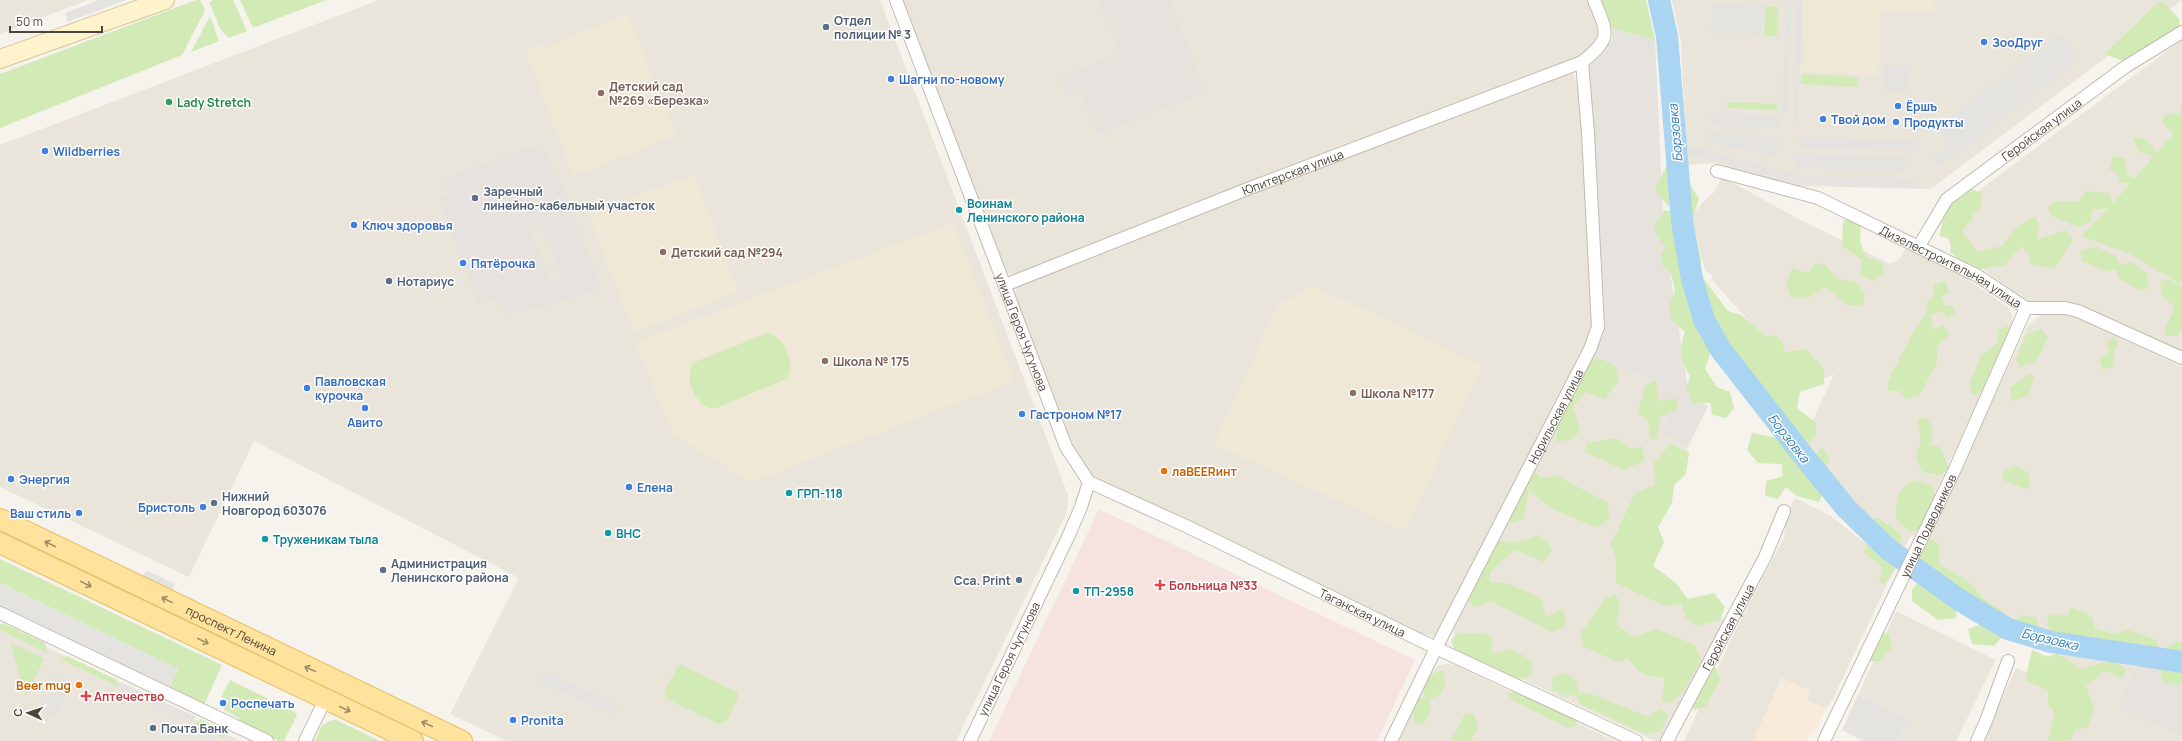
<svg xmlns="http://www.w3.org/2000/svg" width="2182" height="741" viewBox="0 0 2182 741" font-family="Manrope,sans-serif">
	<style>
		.residential { fill: #eae5da }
		.commercial { fill: #f7ead8 }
		.industrial { fill: #e6e2dd; fill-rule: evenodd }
		.education { fill: #efe8d6 }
		.medical { fill: #f6e3e0 }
		.green { fill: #d2eab5 }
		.parking { fill: #e5e3e0 }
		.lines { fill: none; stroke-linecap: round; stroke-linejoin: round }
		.river { stroke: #a9d4f2; stroke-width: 22 }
		.street-casing { stroke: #c2bbae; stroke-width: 14 }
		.secondary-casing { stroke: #d6c79b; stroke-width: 20 }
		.primary-casing { stroke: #e6c16a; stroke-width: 22 }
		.street { stroke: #fff; stroke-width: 12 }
		.secondary { stroke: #fff3cd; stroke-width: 18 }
		.primary { stroke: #ffe39c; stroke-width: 20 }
		.oneway { stroke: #9c8c66 }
		.service-dot { fill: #5c6f8a; stroke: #fff; stroke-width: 1.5 }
		.shop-dot { fill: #3f7fe0; stroke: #fff; stroke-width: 1.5 }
		.education-dot { fill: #8d6e63; stroke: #fff; stroke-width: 1.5 }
		.leisure-dot { fill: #2e9e5b; stroke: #fff; stroke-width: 1.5 }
		.culture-dot { fill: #0f9aa8; stroke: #fff; stroke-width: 1.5 }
		.food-dot { fill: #e8710a; stroke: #fff; stroke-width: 1.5 }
		.health-dot { fill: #e0444e; stroke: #fff; stroke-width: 1.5 }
		.labels { text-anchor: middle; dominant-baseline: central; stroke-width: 3; stroke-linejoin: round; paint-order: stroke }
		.service-label { font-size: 12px; font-weight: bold; fill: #4e5e75; stroke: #fff; text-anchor: start }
		.shop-label { font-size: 12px; font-weight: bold; fill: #366cbe; stroke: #fff; text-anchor: start }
		.education-label { font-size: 12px; font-weight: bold; fill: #785e54; stroke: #fff; text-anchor: start }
		.leisure-label { font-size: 12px; font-weight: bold; fill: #27864d; stroke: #fff; text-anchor: start }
		.street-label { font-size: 12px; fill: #4b4439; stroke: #fff }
		.culture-label { font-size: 12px; font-weight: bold; fill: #0d838f; stroke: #fff; text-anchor: start }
		.food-label { font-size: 12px; font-weight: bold; fill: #c56008; stroke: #fff; text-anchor: start }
		.health-label { font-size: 12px; font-weight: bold; fill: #be3a42; stroke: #fff; text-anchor: start }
		.water-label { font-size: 13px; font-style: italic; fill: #2e7ab2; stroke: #fff }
	</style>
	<rect width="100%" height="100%" fill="#f6f3ec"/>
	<g class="residential">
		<path d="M0,0H88L0,34Z"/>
		<path d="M379,0H880L1068,495V506L1065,516L956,741H507L450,714L519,578L254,441L189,577L0,487V145Z"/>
		<path d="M901,0H1590L1598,22V34L1593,46L1584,54L1016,273L1010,274L1004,270Z"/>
		<path d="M1672,0H2182L1931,189L1796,186L1716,163L1687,165L1681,41Z"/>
		<path d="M2182,40V353L2081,305L2064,301L2038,303L2025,301L1950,244L1944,233L1951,211Z"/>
		<path d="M1572,71L1580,90L1593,322L1589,341L1440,632L1433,636L1424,635L1101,482L1089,473L1068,440L1014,296L1019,284Z"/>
		<path d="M1722,177L1793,216L1890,264L1900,259L1907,246L1967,277L1970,281L2009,308L2012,316L2011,332L1915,535L1910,537L1902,552L1850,505L1802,444L1834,374L1807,386L1712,280L1713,276L1705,270L1692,222L1693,215L1701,204L1714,192Z"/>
		<path d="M2056,314L2072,316L2182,367V656L2054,636L2010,623L1964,596L1921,566L1927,549V542L2028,325L2041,315Z"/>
		<path d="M1593,354L1660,385L1666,421L1660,432L1688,447L1631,575L1724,620L1662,741H1655L1462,651L1456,646L1454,638V629Z"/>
		<path d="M1795,498L1831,516L1895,567L1832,701L1825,709L1806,700L1810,691L1782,678L1753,741H1684L1736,629L1784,538L1785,528L1781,526Z"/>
		<path d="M1896,611L1996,660L1956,741H1898L1909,719L1858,695Z"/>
		<path d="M0,624L198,721L241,741H0Z"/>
		<path d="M2063,649L2100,653L2135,668L2117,708L2182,738V741H1983L2016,668L2053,681Z"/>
		<path d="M1446,664L1455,665L1615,741H1398L1431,673L1438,666Z"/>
	</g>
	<path class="commercial" d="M1782,678L1810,691L1806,700L1825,709L1814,733L1810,732L1806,741H1753Z"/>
	<g class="industrial">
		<path d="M1099,0H1170L1205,92L1098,134L1081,91L1067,97L1059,77L1113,56L1117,48Z"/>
		<path d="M1612,28L1655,40L1664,233L1689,395L1708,406L1688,447L1660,432L1666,421L1660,385L1593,354L1604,334L1605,324L1589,64L1606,50L1612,39Z"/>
		<path d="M531,146L546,152L556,180L563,186L601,289L556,303L506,315L499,297L479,305L438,198L449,194L444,179ZM542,224L563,279L550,283L530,229Z"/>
		<path d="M2139,659L2182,667V738L2117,708Z"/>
	</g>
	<g class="education">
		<path d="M1803,0H1934L1933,12L1881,10L1878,75L1800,71L1803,62L1804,45L1802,39Z"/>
		<path d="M628,14L676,135L573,176L526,51L543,45L544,48Z"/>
		<path d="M694,175L738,292L634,332L588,213Z"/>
		<path d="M953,223L1014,381L751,482L673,434L635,342Z"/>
		<path d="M1314,286L1482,365L1405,531L1214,444L1278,305Z"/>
	</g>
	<path class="medical" d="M1099,509L1415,660L1377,741H989Z"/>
	<g class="green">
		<path d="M196,0H200L205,10L182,55L0,128V74Z"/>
		<path d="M213,0H233L247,31L229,38L221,30L209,2Z"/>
		<path d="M240,0H326L253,28Z"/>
		<path d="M1596,0H1646L1655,40L1604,26Z"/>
		<path d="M2158,2H2164L2179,19L2180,27L2124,61L2105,54Z"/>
		<path d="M1766,6L1778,7L1777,36H1764Z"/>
		<path d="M210,16L219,41L191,52Z"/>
		<path d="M1802,74L1858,77L1857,87L1801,84Z"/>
		<path d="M1727,102L1777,104V110L1727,108Z"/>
		<path d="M2182,103V285L2130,254L2081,236L2108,209H2093L2091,221L2078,227L2050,215L2048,207L2054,202L2079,201L2086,191L2109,193L2113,203L2128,186L2127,183L2119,182L2118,173L2109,169L2113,156L2125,159L2127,175L2135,178L2154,156L2139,152L2133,138H2144L2157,152L2173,134L2162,122L2165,115L2180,113Z"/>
		<path d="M1666,167L1683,172L1699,199L1692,220L1701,259L1700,274L1728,311L1741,315L1767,337L1776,335L1783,342L1784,352L1806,349L1824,369V384L1800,392L1797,408L1816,423V436L1807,444L1788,431L1786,415L1773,409V400L1759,395L1742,372L1740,363L1723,348L1705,313V302L1694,278L1691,257L1692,249L1686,232L1684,213L1667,205L1655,189Z"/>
		<path d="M1972,189L1981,193V205L1962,232L1978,252L2002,246L2017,227L2035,217L2039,224L2037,240L2065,230L2073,240L2054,269L2031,264L2029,254L2021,246L2005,265L1973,270L1950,252L1951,239L1939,236L1946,208Z"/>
		<path d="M1665,210L1679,213L1683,241L1681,273L1685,291L1698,304L1704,334L1711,351L1705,369L1717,387L1730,392L1734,408L1726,418L1712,415L1710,403H1693L1686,388L1690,376C1679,357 1678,353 1685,332L1671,320L1669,306L1675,290L1671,274L1661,264V254L1666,247L1657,236L1654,225Z"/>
		<path d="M1854,217L1861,223L1860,242L1866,256L1882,263L1883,273L1874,281L1860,276L1863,260L1842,246L1843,221Z"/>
		<path d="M2097,247L2116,256L2120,265L2132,262L2147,274L2149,288L2141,290L2119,279L2116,269L2107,272L2082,261L2080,251Z"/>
		<path d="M1816,263L1827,266L1835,278L1858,283L1865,294L1863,306L1847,305L1826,287L1807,298H1791L1786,284L1792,268L1807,273Z"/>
		<path d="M2169,279L2182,287V330L2176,336H2165L2166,327L2175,308L2162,296L2160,282Z"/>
		<path d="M1945,281L1949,292L1941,297L1944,305H1952L1955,313L1948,319L1942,311L1931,315L1933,330L1942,324L1949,334L1937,347V363L1919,396L1906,399L1900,391H1888V381L1916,327L1926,315L1927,302L1933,297L1934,285Z"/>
		<path d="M2008,326L2011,338L2002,345L2000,361L1989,369L1993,378L1988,390L1972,395L1969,385L1981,355L1998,343V330Z"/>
		<path d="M2041,329L2048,337L2036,362L2020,367L2016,359L2026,335Z"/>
		<path d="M767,333C784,335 797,366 786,379L714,409C696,408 681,375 695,362Z"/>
		<path d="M2115,337L2118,346L2114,352V366L2103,370L2099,359L2110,351L2106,341Z"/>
		<path d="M1601,358L1616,367L1619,380L1605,399L1585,392L1573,407L1580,429L1574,439L1556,442L1558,416L1588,359Z"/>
		<path d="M2029,374L2034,376L2028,396L2012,401L2009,388Z"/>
		<path d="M1656,380L1659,401L1676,398L1678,408L1660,417L1657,438L1650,440L1648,421L1638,412L1645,386Z"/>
		<path d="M1927,418L1933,429L1930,444L1941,448L1949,469L1940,475L1922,472L1916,457L1921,440L1917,419Z"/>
		<path d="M1752,433L1784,439L1810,460L1822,447L1830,459L1818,480L1824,491L1819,502L1797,496L1786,487L1778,499L1765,496L1766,481L1783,476L1782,464L1758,463L1747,450Z"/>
		<path d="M1616,438L1632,449L1642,446L1645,460L1624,470L1585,452L1587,443Z"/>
		<path d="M1670,444L1689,452L1686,474L1674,485L1672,503L1658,527L1664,542L1653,566L1676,583L1688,599L1714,593L1725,607L1720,620L1696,626L1687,619L1681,604L1665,606L1616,583V558L1611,544L1635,493L1655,485L1654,463Z"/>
		<path d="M2014,465L2028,473L2031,485L2025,489L2005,481L2001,474Z"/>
		<path d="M1533,469L1540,478L1557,476L1607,502L1610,519L1596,527L1552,509L1529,490L1524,519L1510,523L1504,512Z"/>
		<path d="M1915,480L1932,486L1936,497L1922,529L1909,532L1896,518C1896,498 1896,490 1915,480Z"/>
		<path d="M1877,517L1901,534L1902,547L1892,555L1896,568L1885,584L1879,582L1882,567L1864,552L1868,540L1865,525Z"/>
		<path d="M1540,535L1553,549L1544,562L1514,550L1490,572L1489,582L1506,583L1541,598L1546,617L1564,609L1566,627L1552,632L1491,601L1475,607L1467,599L1496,540L1514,543Z"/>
		<path d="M1932,539L1939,545V564L1966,580L1985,600L2003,611V636L1994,646L1972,644L1968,629L1988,622L1987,609L1970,603L1957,587L1938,580L1935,568L1920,561L1924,543Z"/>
		<path d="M0,559L222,665L204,705L169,688L178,669L0,583Z"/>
		<path d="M1920,578L1930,580L1957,606L1956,618L1938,620L1912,601V590Z"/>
		<path d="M1615,594L1620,604L1616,624L1633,637L1656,629L1695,645L1701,660L1683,692L1669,703L1662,701L1665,677C1645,677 1639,674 1628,658L1617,662L1583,646L1581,632L1605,599Z"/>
		<path d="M2072,607L2092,617L2095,628L2113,634L2128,630L2156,640L2159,649L2152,654L2122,643L2111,647L2059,639L2047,625L2049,614L2067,616Z"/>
		<path d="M2020,615L2037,617L2039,630L2030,642L2016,634L2015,621Z"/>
		<path d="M3,623L45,643L47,653L0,630V625Z"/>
		<path d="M1459,633H1484L1493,638L1491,653L1513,649L1532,661L1531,675L1519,680L1455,651L1451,640Z"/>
		<path d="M1878,633L1889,634L1892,648L1880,661H1869Z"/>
		<path d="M2179,641L2182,642V658L2169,655L2168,645Z"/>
		<path d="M12,643L44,659L26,697L11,645Z"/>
		<path d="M2032,650L2048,657L2057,653L2080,669L2110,661L2126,668L2123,678L2105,671L2086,686L2094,709L2088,727L2075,730L2070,741H2048L2055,713L2048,704V690L2025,681Z"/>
		<path d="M67,656L117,680L118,687L60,659Z"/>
		<path d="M2167,662L2182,667V685L2163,682L2160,671Z"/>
		<path d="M681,665L737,692L738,697L727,721L719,724L667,699L665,692L677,667Z"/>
		<path d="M1716,668L1720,679L1706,706L1694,710L1691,701L1707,669Z"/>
		<path d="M1443,670L1446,683L1439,695L1430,699V713L1424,723L1416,725L1412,710L1417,699L1425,698L1423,687L1427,676Z"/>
		<path d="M1565,673L1576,680L1579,693L1591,694L1649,717L1660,708L1668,715L1661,731L1645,734L1580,704L1576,695L1564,696L1552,689L1553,677Z"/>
		<path d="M230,680L295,712L297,715L284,741H279L238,722L239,718L224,710L229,701L221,697Z"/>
		<path d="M1518,690L1576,716L1577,725L1569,728L1513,701L1508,694Z"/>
		<path d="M1473,713L1478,726L1471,741H1451L1465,714Z"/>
		<path d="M201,719L227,732L224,738L195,724Z"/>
		<path d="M333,720H336L380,741H315L322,725Z"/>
	</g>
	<g class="parking">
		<path d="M99,0H126L68,22L65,13Z"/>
		<path d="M1787,0H1792L1787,113L1781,112Z"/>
		<path d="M1798,0H1803L1797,123L1793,122Z"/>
		<path d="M1712,4L1762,6L1761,35L1711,33Z"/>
		<path d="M2060,34L2079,60L2031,96L2012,70Z"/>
		<path d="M1885,65L1909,66L1908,92L1884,91Z"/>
		<path d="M2009,72L2029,99L1997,122L1977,96Z"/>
		<path d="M1976,97L1996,124L1939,166L1933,158L1949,146L1936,128Z"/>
		<path d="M1711,113L1781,116L1780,128L1711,125Z"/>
		<path d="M1710,133L1778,136L1777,157L1710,142Z"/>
		<path d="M1799,137L1918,141V151L1799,147Z"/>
		<path d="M1689,146L1801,176L1914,179V188L1800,184L1688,154Z"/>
		<path d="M1798,154L1906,157V171L1797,168Z"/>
		<path d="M146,570L175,584L170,594L141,580Z"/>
		<path d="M0,583L178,669L169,688L0,607Z"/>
		<path d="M543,672L619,705L615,715L539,682Z"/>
		<path d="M53,674L71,683L55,718L37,709Z"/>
		<path d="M118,681L197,717L189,723L119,689Z"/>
		<path d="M1858,695L1909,719L1898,741H1863L1842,730Z"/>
	</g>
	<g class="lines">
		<path class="river" d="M1659,0L1667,36L1682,221L1692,279L1704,320L1721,350L1806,459L1846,508L1888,549L1961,601L2008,629L2051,642L2182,662"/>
		<defs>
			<g id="street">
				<path id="s1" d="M896,0L1066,447L1089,482L1081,507L1068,537L970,741"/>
				<path id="s2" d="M1717,171L1818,198L1978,276L2026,308H2065L2078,311L2182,358"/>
				<path id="s3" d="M1919,246L1947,199L2125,67L2182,32"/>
				<path id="s4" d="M1005,285L1250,188L1582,62C1612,38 1608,34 1594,0"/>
				<path id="s5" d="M1089,482L1186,526L1436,648L1636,741"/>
				<path d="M0,613L267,741"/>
				<path d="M305,741L325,700"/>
				<path id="s6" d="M1391,741L1436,648L1590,349L1598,327L1588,133L1582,62"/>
				<path id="s7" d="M1667,741L1765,557L1784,511"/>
				<path id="s8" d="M1824,741L1955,469L2026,308"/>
				<path d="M1977,741L1986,721L2008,661"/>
			</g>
			<path id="secondary" d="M0,59L165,0"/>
			<g id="primary">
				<path id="s9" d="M0,519L462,741"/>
				<path d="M0,543L413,741"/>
			</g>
		</defs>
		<use href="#street" class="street-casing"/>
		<use href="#secondary" class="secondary-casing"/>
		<use href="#primary" class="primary-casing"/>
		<use href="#street" class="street"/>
		<use href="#secondary" class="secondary"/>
		<use href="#primary" class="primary"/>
	</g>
	<defs><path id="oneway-shaft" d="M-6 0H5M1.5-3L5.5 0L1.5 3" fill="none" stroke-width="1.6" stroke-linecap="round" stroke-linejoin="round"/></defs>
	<g class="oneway">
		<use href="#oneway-shaft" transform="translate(50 544) rotate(-154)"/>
		<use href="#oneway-shaft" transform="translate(86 584) rotate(26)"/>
		<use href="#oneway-shaft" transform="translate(167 600) rotate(-154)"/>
		<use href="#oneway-shaft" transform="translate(203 641) rotate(26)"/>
		<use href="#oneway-shaft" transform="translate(310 669) rotate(-155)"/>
		<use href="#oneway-shaft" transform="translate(345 709) rotate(25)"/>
		<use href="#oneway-shaft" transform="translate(427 724) rotate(-155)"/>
	</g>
	<g class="service-dot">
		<circle cx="826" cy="27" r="4"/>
		<circle cx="475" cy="198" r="4"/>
		<circle cx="389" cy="281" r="4"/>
		<circle cx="214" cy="503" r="4"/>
		<circle cx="383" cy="570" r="4"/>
		<circle cx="1019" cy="580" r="4"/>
		<circle cx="153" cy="728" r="4"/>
	</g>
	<g class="shop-dot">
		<circle cx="1984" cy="42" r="4"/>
		<circle cx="891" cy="79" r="4"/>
		<circle cx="1898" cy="106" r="4"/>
		<circle cx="1823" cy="119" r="4"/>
		<circle cx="1896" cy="122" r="4"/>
		<circle cx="45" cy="151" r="4"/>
		<circle cx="354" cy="225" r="4"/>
		<circle cx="463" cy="263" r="4"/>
		<circle cx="307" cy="388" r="4"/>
		<circle cx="365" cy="408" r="4"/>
		<circle cx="1022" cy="414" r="4"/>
		<circle cx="11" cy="479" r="4"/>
		<circle cx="629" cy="487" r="4"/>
		<circle cx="203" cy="507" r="4"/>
		<circle cx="79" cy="513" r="4"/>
		<circle cx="223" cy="703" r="4"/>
		<circle cx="513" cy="720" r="4"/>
	</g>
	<g class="education-dot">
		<circle cx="601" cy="93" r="4"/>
		<circle cx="663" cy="252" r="4"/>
		<circle cx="825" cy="361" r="4"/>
		<circle cx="1353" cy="393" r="4"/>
	</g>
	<circle class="leisure-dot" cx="169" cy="102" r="4"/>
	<g class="culture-dot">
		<circle cx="959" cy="210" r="4"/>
		<circle cx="789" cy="493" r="4"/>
		<circle cx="608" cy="533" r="4"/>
		<circle cx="265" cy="539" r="4"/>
		<circle cx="1076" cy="591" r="4"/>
	</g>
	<g class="food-dot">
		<circle cx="1164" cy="471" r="4"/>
		<circle cx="79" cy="685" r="4"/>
	</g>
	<g class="health-dot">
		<path d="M1158 579h4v4h4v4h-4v4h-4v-4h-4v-4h4z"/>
		<path d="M84 690h4v4h4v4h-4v4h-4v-4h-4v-4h4z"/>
	</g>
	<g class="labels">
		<g class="service-label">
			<text x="834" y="20">Отдел<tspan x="834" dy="14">полиции № 3</tspan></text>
			<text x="483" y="191">Заречный<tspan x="483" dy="14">линейно-кабельный участок</tspan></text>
			<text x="397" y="281">Нотариус</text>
			<text x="222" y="496">Нижний<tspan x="222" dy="14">Новгород 603076</tspan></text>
			<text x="391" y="563">Администрация<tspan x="391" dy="14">Ленинского района</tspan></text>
			<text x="1011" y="580" text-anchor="end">Cca. Print</text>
			<text x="161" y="728">Почта Банк</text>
		</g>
		<g class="shop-label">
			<text x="1992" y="42">ЗооДруг</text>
			<text x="899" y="79">Шагни по-новому</text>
			<text x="1906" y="106">Ёршъ</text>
			<text x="1831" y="119">Твой дом</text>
			<text x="1904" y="122">Продукты</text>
			<text x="53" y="151">Wildberries</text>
			<text x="362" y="225">Ключ здоровья</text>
			<text x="471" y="263">Пятёрочка</text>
			<text x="315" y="381">Павловская<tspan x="315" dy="14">курочка</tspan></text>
			<text x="1030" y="414">Гастроном №17</text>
			<text x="365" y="422" text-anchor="middle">Авито</text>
			<text x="19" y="479">Энергия</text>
			<text x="637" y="487">Елена</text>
			<text x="195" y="507" text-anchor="end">Бристоль</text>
			<text x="71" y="513" text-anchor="end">Ваш стиль</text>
			<text x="231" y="703">Роспечать</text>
			<text x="521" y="720">Pronita</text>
		</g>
		<g class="education-label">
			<text x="609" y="86">Детский сад<tspan x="609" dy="14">№269 «Березка»</tspan></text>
			<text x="671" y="252">Детский сад №294</text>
			<text x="833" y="361">Школа № 175</text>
			<text x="1361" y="393">Школа №177</text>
		</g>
		<g class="leisure-label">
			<text x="177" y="102">Lady Stretch</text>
		</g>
		<g class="street-label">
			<text stroke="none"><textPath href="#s3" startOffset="172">Геройская улица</textPath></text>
			<text stroke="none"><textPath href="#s4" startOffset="309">Юпитерская улица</textPath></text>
			<text stroke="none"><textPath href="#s2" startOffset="254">Дизелестроительная улица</textPath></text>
			<text stroke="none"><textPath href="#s1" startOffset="355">улица Героя Чугунова</textPath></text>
			<text stroke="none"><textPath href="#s6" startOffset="364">Норильская улица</textPath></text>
			<text stroke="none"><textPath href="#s8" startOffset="239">улица Подводников</textPath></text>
			<text stroke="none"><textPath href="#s5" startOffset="303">Таганская улица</textPath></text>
			<text stroke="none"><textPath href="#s7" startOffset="129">Геройская улица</textPath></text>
			<text stroke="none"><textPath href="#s9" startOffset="257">проспект Ленина</textPath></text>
			<text transform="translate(1009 659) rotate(-64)">улица Героя Чугунова</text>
		</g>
		<g class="culture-label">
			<text x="967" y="203">Воинам<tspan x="967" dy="14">Ленинского района</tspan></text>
			<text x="797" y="493">ГРП-118</text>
			<text x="616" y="533">ВНС</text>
			<text x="273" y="539">Труженикам тыла</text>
			<text x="1084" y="591">ТП-2958</text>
		</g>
		<g class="food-label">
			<text x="1172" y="471">лаBEERинт</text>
			<text x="71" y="685" text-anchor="end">Beer mug</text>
		</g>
		<g class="health-label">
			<text x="1169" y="585">Больница №33</text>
			<text x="94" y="696">Аптечество</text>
		</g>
		<g class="water-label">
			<text transform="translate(1675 133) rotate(-95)">Борзовка</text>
			<text transform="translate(1789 438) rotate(52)">Борзовка</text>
			<text transform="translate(2050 639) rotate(13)">Борзовка</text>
		</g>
	</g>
	<g transform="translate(28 713) rotate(273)" stroke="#ffffff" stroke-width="3" paint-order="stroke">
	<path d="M0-3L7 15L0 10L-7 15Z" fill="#4b4439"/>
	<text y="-6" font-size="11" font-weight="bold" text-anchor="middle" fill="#4b4439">С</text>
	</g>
	<path d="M10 26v6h92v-6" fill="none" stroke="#4b4439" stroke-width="2"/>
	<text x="16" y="26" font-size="12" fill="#4b4439" stroke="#ffffff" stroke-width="3" paint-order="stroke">50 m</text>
</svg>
